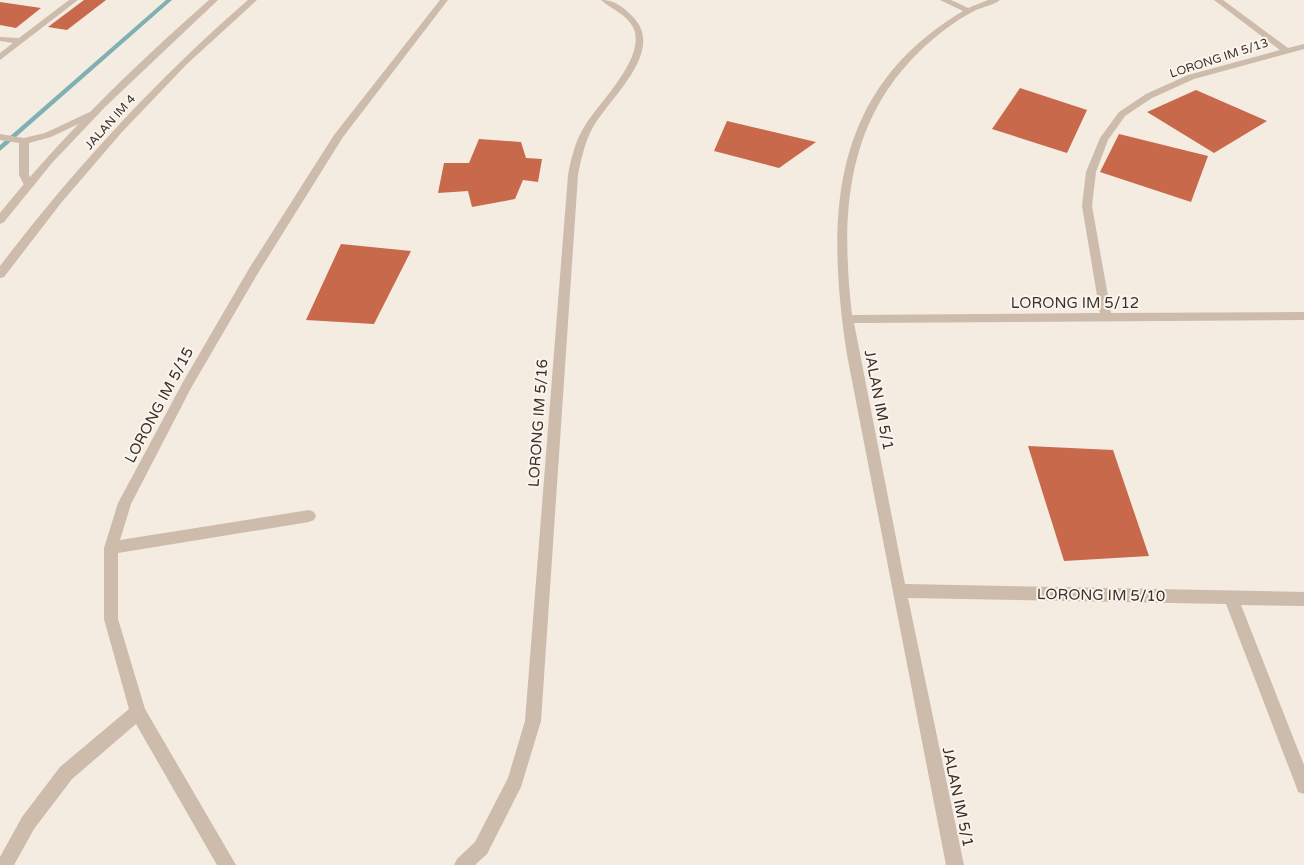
<svg xmlns="http://www.w3.org/2000/svg" width="1304" height="865" viewBox="0 0 1304 865" font-family="'Varela Round',sans-serif">
	<style>
		.lines { fill: none; stroke-linecap: round; stroke-linejoin: round }
		.stream { fill: #7fb0b2; fill-rule: evenodd }
		.building { fill: #c8694b }
		.service { fill: #cdbbac; fill-rule: evenodd }
		.minor { fill: #cdbbac; fill-rule: evenodd }
		.tertiary { fill: #cdbbac; fill-rule: evenodd }
		.labels { text-anchor: middle; dominant-baseline: central; stroke-width: 4; stroke-linejoin: round; paint-order: stroke }
		.far-street-label { font-size: 12px; fill: #3b302b; stroke: #fbf5ee }
		.street-label { font-size: 15px; fill: #3b302b; stroke: #fbf5ee }
	</style>
	<rect width="100%" height="100%" fill="#f4ebe1"/>
	<g class="lines">
		<path class="stream" d="M166,0H172L0,151V145Z"/>
	</g>
	<g class="building">
		<path d="M84,0H106L67,30L48,27Z"/>
		<path d="M0,2L41,8L16,28L0,25Z"/>
		<path d="M1020,88L1087,110L1067,153L992,129Z"/>
		<path d="M1196,90L1267,121L1214,153L1147,112Z"/>
		<path d="M727,121L816,142L779,168L714,151Z"/>
		<path d="M1119,134L1208,156L1191,202L1100,172Z"/>
		<path d="M479,139L521,142L526,158L542,159L538,182L523,180L515,199L472,207L468,191L438,193L444,163H469Z"/>
		<path d="M341,244L411,251L374,324L306,320Z"/>
		<path d="M1028,446L1113,450L1149,556L1064,561Z"/>
	</g>
	<g class="lines">
		<g class="service">
			<path d="M69,0H78L0,60V53L13,43L0,41V37L19,38Z"/>
			<path d="M92,111L97,114L95,116L51,137L29,143V175L33,185L31,187H25L19,175V143L0,140V134L24,138L45,133Z"/>
		</g>
		<g class="minor">
			<path d="M440,0H448L343,137L258,273L191,388L131,504L120,540L309,510L314,512L316,516L314,520L309,522L118,553V619L145,709L236,865H217L136,724L72,779L34,829L14,865H0V857L22,817L60,767L129,709L104,619V548L118,503L183,382L250,267L334,135Z"/>
			<path d="M601,0C614,0 622,6 631,15C668,49 611,96 593,127C585,142 581,159 578,175L541,721L521,787L487,854L475,865H454L457,859L475,842L508,778L525,721L568,175C571,159 575,142 584,127C598,103 648,57 633,27C626,14 611,9 601,0Z"/>
			<path d="M940,0H951L968,8L988,0H1000C994,5 983,7 976,10C960,18 945,29 932,40C846,114 840,210 852,315L1100,313L1082,206L1086,172L1100,138L1119,112L1146,94L1188,75L1280,50L1214,0H1223L1288,48L1304,44V49L1194,79L1152,98L1125,116L1108,140L1096,172L1092,206L1111,313L1304,312V320L854,323L905,584L1304,592V606L1241,605L1304,765V794L1298,792L1296,786L1226,604L908,598L964,865H946L847,355C826,217 829,91 963,11Z"/>
		</g>
		<g class="tertiary">
			<path d="M209,0H218L105,107L52,163L4,222L0,224V213C63,135 134,66 209,0Z"/>
			<path d="M248,0H257L187,64L122,132L61,203L4,277L0,278V266C74,169 156,80 248,0Z"/>
		</g>
	</g>
	<g class="labels">
		<g class="far-street-label">
			<text transform="translate(1219 58) rotate(-18)">LORONG IM 5/13</text>
			<text transform="translate(110 122) rotate(-48)">JALAN IM 4</text>
		</g>
		<g class="street-label">
			<text x="1075" y="303">LORONG IM 5/12</text>
			<text transform="translate(879 400) rotate(79)">JALAN IM 5/1</text>
			<text transform="translate(159 405) rotate(-62)">LORONG IM 5/15</text>
			<text transform="translate(538 423) rotate(-86)">LORONG IM 5/16</text>
			<text transform="translate(1101 595) rotate(1)">LORONG IM 5/10</text>
			<text transform="translate(958 797) rotate(78)">JALAN IM 5/1</text>
		</g>
	</g>
</svg>
